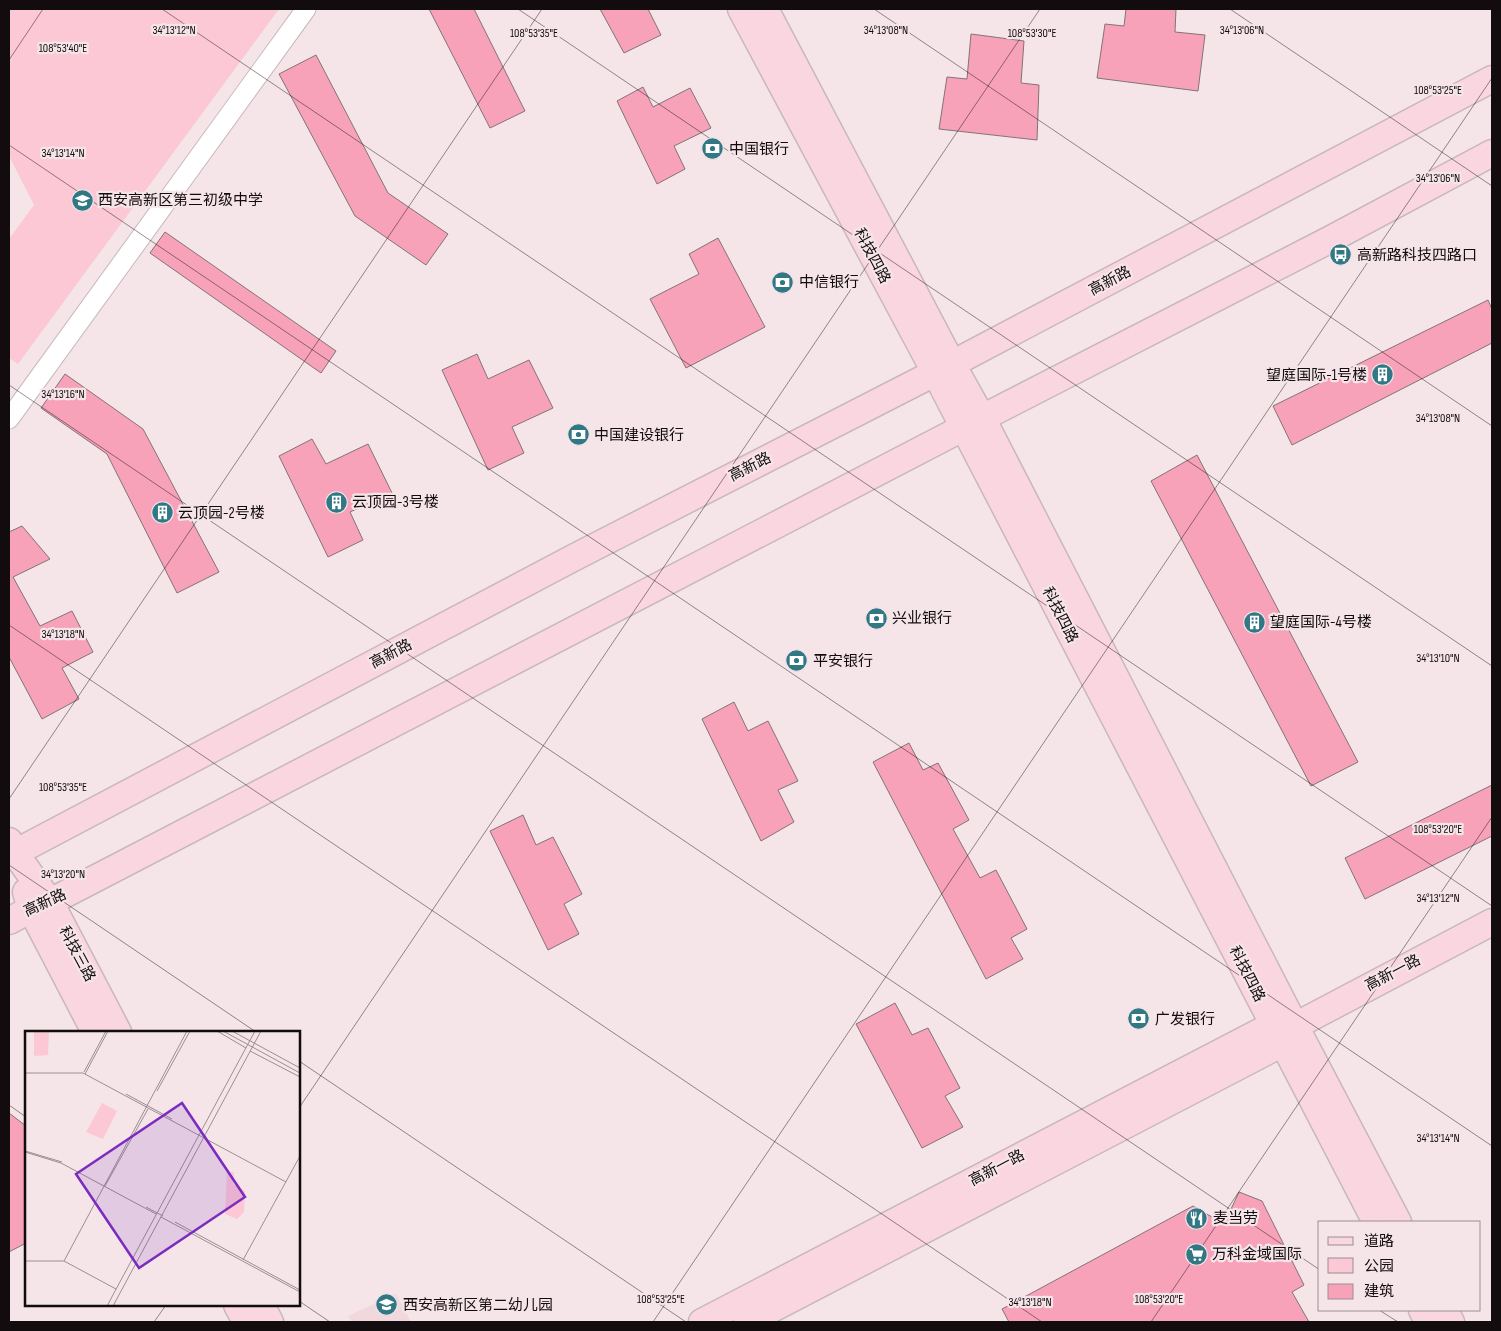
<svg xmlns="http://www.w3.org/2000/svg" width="1501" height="1331" viewBox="0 0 1501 1331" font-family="'Sofia Sans Condensed','Noto Sans SC',sans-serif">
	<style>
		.built { fill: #f1d8dd }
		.green { fill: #fcc8d5 }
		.building { fill: #f7a2b9; stroke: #827377 }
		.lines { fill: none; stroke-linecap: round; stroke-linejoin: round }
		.street-casing { stroke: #c8b8bc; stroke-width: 21 }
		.secondary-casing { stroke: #c8b8bc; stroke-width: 29 }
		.street { stroke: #fff; stroke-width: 19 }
		.secondary { stroke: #fad6e1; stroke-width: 26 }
		.ticks { fill: none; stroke: #120c0e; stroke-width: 1; stroke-opacity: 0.45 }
		.labels { text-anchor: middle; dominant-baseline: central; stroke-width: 4.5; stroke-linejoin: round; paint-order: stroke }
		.poi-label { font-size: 15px; fill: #120c0e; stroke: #f5e5e9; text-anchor: start }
		.street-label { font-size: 15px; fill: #120c0e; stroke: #f5e5e9 }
		.inset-road { fill: none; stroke: #9a8e91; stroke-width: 1 }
		.view { fill: #7b2cbf; fill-opacity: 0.15; stroke: #7b2cbf; stroke-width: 2.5 }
		.inset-edge { fill: none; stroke: #120c0e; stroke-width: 2.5 }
		.ticks-label { font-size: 12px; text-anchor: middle; fill: #120c0e; stroke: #f5e5e9; stroke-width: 4.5; stroke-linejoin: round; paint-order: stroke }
	</style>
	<rect width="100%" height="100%" fill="#f5e5e9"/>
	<path class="built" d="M396,1294L411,1322H352L348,1316Z"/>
	<path class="green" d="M9,9H279L18,364L9,358V239L34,205L9,156Z"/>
	<g class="building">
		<path d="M429,9H474L525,111L490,128Z"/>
		<path d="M600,9H648L661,35L624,53Z"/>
		<path d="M1126,9H1176L1175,32L1205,35L1198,91L1097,78L1105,24L1124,26Z"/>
		<path d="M971,34L1024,41L1021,83L1039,85L1037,140L939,129L947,77L967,79Z"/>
		<path d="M316,55L388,193L448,234L426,265L355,216L279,74Z"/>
		<path d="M643,87L653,107L690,88L711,128L674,146L685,169L657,184L617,101Z"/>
		<path d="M165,232L336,351L321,373L150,253Z"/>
		<path d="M718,238L765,327L686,368L650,299L699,274L689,254Z"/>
		<path d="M1488,300L1492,309V343L1292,445L1273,406Z"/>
		<path d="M477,354L488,379L529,360L553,408L512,427L524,453L488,470L442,370Z"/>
		<path d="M65,374L143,429L219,572L177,593L107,454L41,408Z"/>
		<path d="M312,439L326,464L368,444L392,493L350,512L363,540L328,557L279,456Z"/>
		<path d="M1197,455L1358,762L1311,786L1151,481Z"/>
		<path d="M22,526L50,559L13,577L40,626L72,611L93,652L62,668L79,699L42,719L9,657V532Z"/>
		<path d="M734,702L748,731L768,721L798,781L778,790L794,822L761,841L702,719Z"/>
		<path d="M909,743L923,770L938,763L969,820L953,829L980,878L996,870L1027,929L1011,938L1023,959L986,979L873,762Z"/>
		<path d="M1492,785V836L1365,899L1345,858Z"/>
		<path d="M523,815L536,845L553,837L582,894L564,904L579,934L548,950L490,831Z"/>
		<path d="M895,1003L912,1035L928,1028L960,1088L945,1096L963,1127L922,1148L856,1024Z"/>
		<path d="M9,1113L26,1126V1243L9,1252Z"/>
		<path d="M1239,1192L1262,1201L1304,1285L1292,1292L1309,1322H1009L1002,1309L1193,1206L1224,1224Z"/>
	</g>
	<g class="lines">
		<defs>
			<path id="street" d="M9,419L306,9"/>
			<g id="secondary">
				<path d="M741,9L935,372L1376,1222"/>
				<path d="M765,9L952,364L982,418L1295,1026L1398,1222"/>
				<path d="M9,841L15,853L50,902L118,1032"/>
				<path d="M9,856L575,557L952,364L1492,79"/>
				<path d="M26,892L31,909L95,1032"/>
				<path d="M9,921L31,909L50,902L79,887L982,418L1331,239L1492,153"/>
				<path d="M237,1305L246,1322"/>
				<path d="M261,1305L270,1322"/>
				<path d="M1422,1310L1428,1322"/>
				<path d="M1444,1310L1451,1322"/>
				<path d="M702,1322L1273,1025L1289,1026"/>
				<path d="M747,1322L1283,1043L1295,1026L1492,922"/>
			</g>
		</defs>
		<use href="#street" class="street-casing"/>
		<use href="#secondary" class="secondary-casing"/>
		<use href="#street" class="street"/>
		<use href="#secondary" class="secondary"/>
	</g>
	<path class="ticks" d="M162,9L1492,906M518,9L1492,666M874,9L1492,426M1230,9L1492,186M9,60L43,9M9,145L1492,1146M9,385L1320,1270M9,625L1042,1322M9,799L542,9M9,865L256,1032M299,1061L686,1322M9,1105L26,1117M299,1108L1040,9M299,1301L330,1322M1379,1310L1398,1322M154,1322L166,1305M653,1322L1492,78M1151,1322L1492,817"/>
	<defs>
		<symbol id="bank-disc" viewBox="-11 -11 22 22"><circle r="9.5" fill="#317784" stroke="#f5e5e9"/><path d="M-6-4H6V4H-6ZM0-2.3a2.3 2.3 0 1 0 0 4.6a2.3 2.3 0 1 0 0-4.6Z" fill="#fff"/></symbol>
		<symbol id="school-disc" viewBox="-11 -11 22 22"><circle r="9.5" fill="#317784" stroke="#f5e5e9"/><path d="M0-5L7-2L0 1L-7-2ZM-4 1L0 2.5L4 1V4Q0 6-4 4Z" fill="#fff"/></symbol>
		<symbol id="bus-disc" viewBox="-11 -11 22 22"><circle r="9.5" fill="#317784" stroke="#f5e5e9"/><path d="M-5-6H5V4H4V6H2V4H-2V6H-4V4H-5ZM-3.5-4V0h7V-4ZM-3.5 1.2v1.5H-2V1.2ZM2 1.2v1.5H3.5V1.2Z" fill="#fff"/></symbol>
		<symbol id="building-disc" viewBox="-11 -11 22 22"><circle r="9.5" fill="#317784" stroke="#f5e5e9"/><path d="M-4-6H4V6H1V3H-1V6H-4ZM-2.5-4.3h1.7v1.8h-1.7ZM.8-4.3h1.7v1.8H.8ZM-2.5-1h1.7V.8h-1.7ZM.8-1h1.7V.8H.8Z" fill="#fff"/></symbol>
		<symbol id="restaurant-disc" viewBox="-11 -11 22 22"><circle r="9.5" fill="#317784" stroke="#f5e5e9"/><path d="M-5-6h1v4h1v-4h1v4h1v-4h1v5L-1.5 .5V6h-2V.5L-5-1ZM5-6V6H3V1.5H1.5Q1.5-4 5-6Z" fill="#fff"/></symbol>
		<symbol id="supermarket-disc" viewBox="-11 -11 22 22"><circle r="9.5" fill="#317784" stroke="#f5e5e9"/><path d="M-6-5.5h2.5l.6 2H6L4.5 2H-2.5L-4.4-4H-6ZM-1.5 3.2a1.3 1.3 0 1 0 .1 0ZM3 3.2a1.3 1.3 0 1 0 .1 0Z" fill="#fff"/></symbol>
	</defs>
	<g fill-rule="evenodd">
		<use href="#bank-disc" x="700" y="136" width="25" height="25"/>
		<use href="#school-disc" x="70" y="188" width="25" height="25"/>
		<use href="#bus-disc" x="1328" y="242" width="25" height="25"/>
		<use href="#bank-disc" x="770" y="270" width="25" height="25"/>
		<use href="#building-disc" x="1370" y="362" width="25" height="25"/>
		<use href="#bank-disc" x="566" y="422" width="25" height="25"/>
		<use href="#building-disc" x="324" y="490" width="25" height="25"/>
		<use href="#building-disc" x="150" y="500" width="25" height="25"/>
		<use href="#bank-disc" x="864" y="606" width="25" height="25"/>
		<use href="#building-disc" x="1242" y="610" width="25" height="25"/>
		<use href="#bank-disc" x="784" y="648" width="25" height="25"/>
		<use href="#bank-disc" x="1126" y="1006" width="25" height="25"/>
		<use href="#restaurant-disc" x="1184" y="1206" width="25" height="25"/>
		<use href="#supermarket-disc" x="1184" y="1242" width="25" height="25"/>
		<use href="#school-disc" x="374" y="1292" width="25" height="25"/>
	</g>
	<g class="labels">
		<g class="poi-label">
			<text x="729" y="149">中国银行</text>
			<text x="98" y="200">西安高新区第三初级中学</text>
			<text x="1357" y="255">高新路科技四路口</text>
			<text x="799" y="282">中信银行</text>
			<text x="1367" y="375" text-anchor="end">望庭国际-1号楼</text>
			<text x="594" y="435">中国建设银行</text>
			<text x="352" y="502">云顶园-3号楼</text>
			<text x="178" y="513">云顶园-2号楼</text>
			<text x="892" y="618">兴业银行</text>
			<text x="1270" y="622">望庭国际-4号楼</text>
			<text x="813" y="661">平安银行</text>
			<text x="1155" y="1019">广发银行</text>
			<text x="1213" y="1218">麦当劳</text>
			<text x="1212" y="1254">万科金域国际</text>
			<text x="403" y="1305">西安高新区第二幼儿园</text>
		</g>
		<g class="street-label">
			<text transform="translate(872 256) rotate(62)">科技四路</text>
			<text transform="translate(1110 281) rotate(-28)">高新路</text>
			<text transform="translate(750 467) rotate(-27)">高新路</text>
			<text transform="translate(1060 615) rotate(63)">科技四路</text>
			<text transform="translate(391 654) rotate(-28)">高新路</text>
			<text transform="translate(45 903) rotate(-25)">高新路</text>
			<text transform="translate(77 954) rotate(62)">科技三路</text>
			<text transform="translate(1393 973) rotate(-28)">高新一路</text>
			<text transform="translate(1247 974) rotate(63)">科技四路</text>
			<text transform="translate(997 1168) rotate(-28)">高新一路</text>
		</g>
	</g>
	<g transform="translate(25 1031)">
		<rect width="275" height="275" fill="#f5e5e9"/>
		<path d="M9,1H24L23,24L9,25ZM77,72L92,80L78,108L61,101ZM202,141H209L208,153L220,160L219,181L212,188L200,183Z" fill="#fcc8d5"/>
		<path class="inset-road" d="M192,0L221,17M198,0L275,42M207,0L275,37M225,20L275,46M59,41L81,0M0,42H58L261,151M60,43L83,0M132,60L165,0M101,63L147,88M0,120L37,131M0,121L36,132L131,183M80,155L123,78M121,176L138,185M136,186L275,261M150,191L275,259M218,229L275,125M0,230H39L91,258M39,230L162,0M82,275L230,0M88,275L236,0"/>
		<path class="view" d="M157,72L220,166L114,237L51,143Z"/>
		<rect width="275" height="275" class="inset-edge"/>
	</g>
	<g class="ticks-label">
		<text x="174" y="34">34°13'12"N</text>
		<text x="886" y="34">34°13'08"N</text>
		<text x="1242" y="34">34°13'06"N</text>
		<text x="534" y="37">108°53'35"E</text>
		<text x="1032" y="37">108°53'30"E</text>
		<text x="63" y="52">108°53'40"E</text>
		<text x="1438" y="94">108°53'25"E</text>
		<text x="63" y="157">34°13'14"N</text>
		<text x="1438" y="182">34°13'06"N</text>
		<text x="63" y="398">34°13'16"N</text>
		<text x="1438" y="422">34°13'08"N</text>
		<text x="63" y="638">34°13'18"N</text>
		<text x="1438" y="662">34°13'10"N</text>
		<text x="63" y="791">108°53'35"E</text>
		<text x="1438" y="833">108°53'20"E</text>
		<text x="63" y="878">34°13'20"N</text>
		<text x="1438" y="902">34°13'12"N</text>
		<text x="1438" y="1142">34°13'14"N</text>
		<text x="661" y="1303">108°53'25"E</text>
		<text x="1159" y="1303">108°53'20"E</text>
		<text x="1030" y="1306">34°13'18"N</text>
	</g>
	<rect width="1501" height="1331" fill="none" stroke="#120c0e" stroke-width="20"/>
	<rect x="1318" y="1221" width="162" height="90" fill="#f5e5e9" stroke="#9a8e91"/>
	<rect x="1328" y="1237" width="25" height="8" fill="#fad6e1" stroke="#9a8e91"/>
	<text x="1364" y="1246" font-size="15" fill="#120c0e">道路</text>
	<rect x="1328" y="1258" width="25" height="15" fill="#fcc8d5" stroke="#9a8e91"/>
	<text x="1364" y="1271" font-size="15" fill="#120c0e">公园</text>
	<rect x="1328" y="1284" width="25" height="15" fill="#f7a2b9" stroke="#9a8e91"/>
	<text x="1364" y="1296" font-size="15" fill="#120c0e">建筑</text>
</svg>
